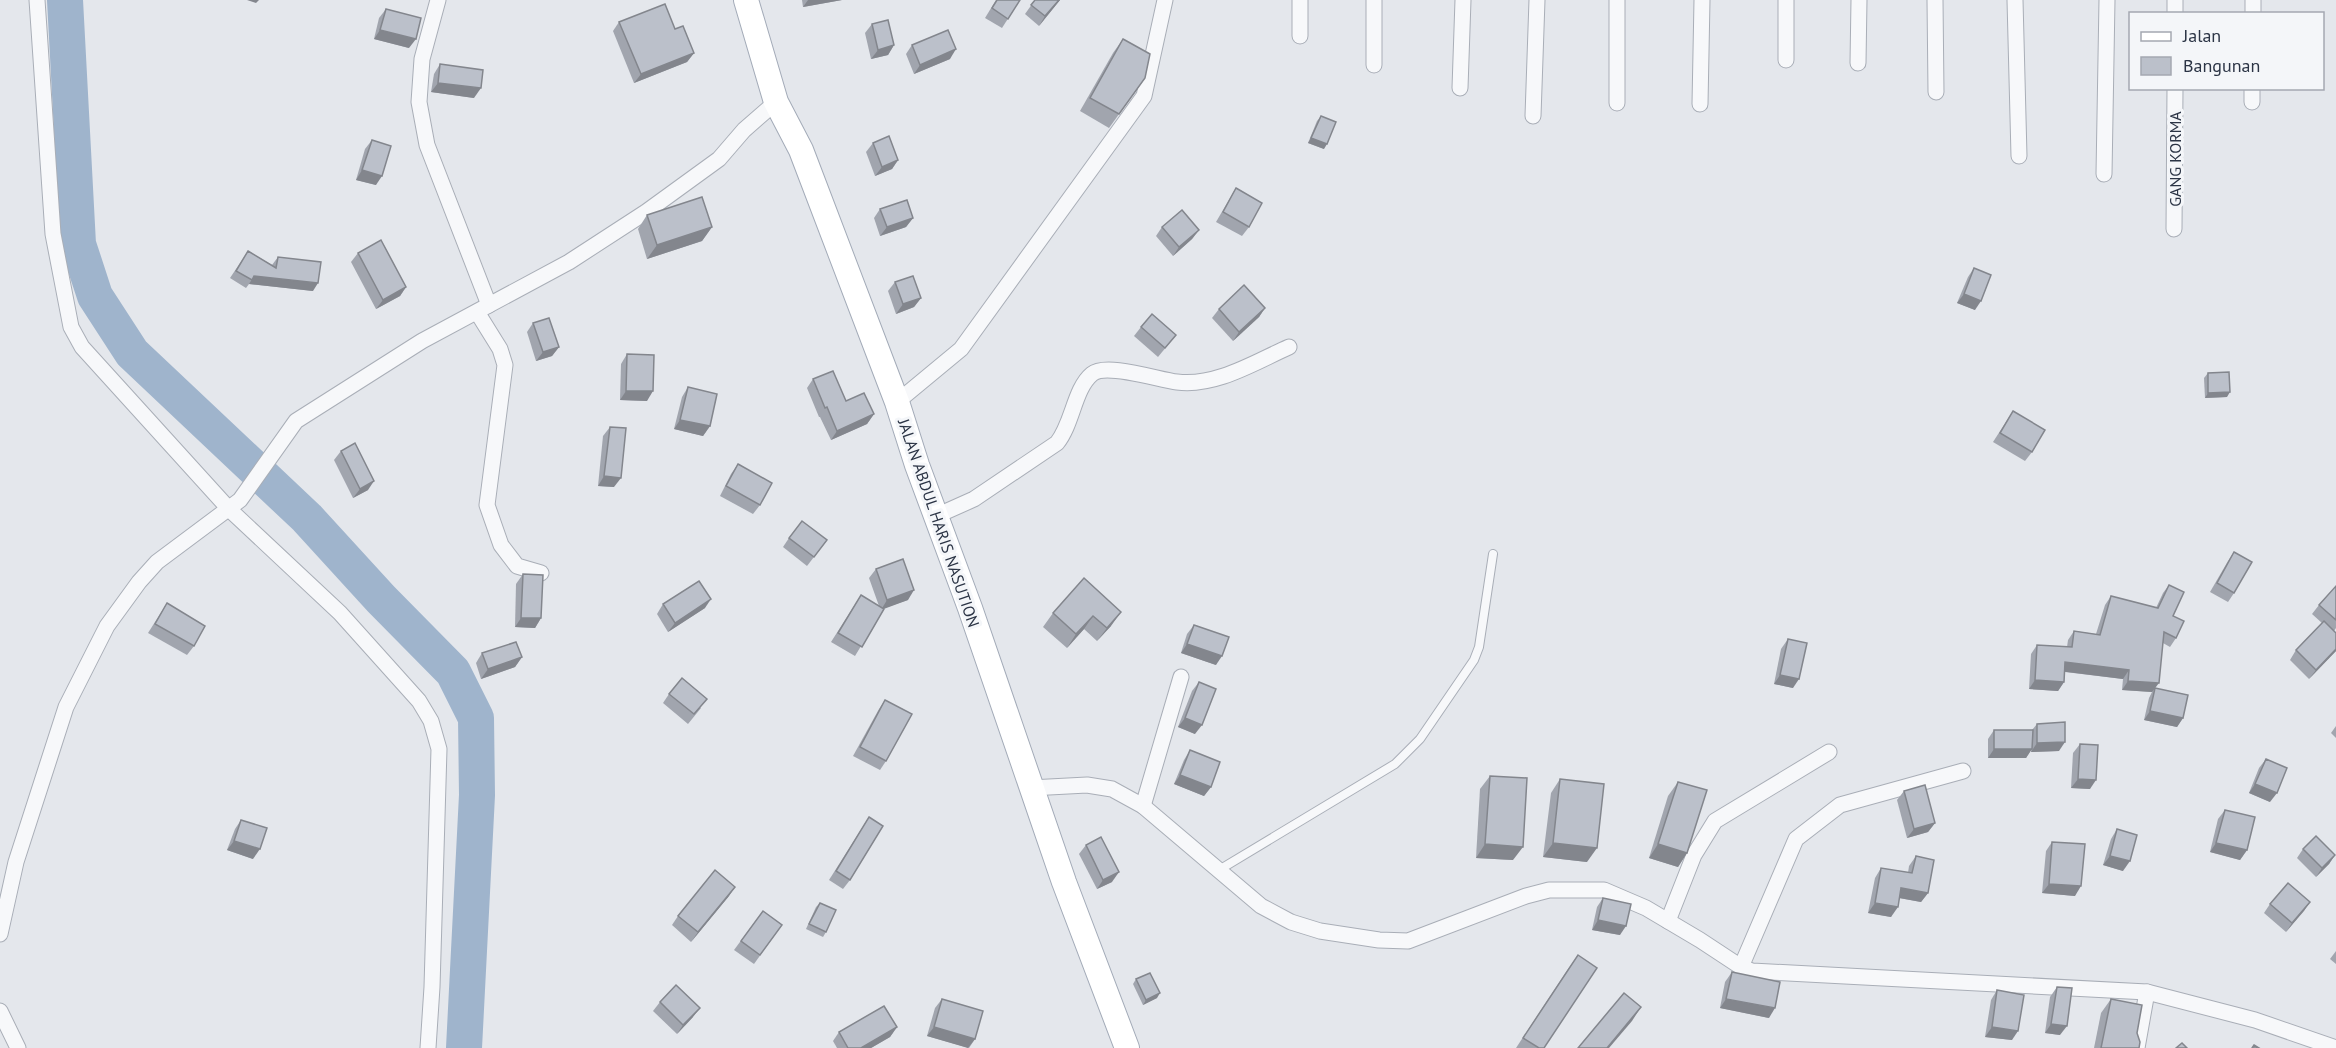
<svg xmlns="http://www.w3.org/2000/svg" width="2336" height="1048" viewBox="0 0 2336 1048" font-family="'PT Sans',sans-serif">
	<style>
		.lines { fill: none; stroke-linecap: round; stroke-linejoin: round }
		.river { stroke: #9fb4cc; stroke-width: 36 }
		.lane-casing { stroke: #a9aeb7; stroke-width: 10 }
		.street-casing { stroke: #a9aeb7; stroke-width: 17 }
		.primary-casing { stroke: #a3abb8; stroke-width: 26 }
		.lane { stroke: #f7f8fa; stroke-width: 8 }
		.street { stroke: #f7f8fa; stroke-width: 15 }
		.primary { stroke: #fff; stroke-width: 24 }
		.wall { fill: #a1a5ae }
		.shaded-wall { fill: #83868d }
		.building { fill: #bbc0ca; stroke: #83868d; stroke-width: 1.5 }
		.labels { text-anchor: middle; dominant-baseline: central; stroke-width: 6; stroke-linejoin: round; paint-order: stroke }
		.street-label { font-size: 16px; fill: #2b3445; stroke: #f4f6f9 }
	</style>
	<rect width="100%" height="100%" fill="#e4e7ec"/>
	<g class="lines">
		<path class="river" d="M65,0L78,244L95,296L132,353L307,518L381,599L453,672L476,718L477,795L464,1048"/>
		<defs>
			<path id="lane" d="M1219,870L1395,764L1420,739L1474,660L1479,647L1493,554"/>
			<g id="street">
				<path d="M37,0L53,234L71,327L82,347L229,509L340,613L419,701L431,721L439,749L432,987L428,1048"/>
				<path d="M438,0L422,59L419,102L427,145L489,305"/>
				<path d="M1935,0L1936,92"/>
				<path d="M2015,0L2019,156"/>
				<path d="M2175,14V0"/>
				<path d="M2253,14V0"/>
				<path d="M1300,36V0"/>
				<path d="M1786,60V0"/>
				<path d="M1858,63L1859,0"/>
				<path d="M1374,65V0"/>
				<path d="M1460,88L1463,0"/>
				<path d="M2252,102V88"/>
				<path d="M1617,103V0"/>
				<path d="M1700,104L1702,0"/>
				<path d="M1533,116L1537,0"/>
				<path d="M2104,174L2107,0"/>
				<path d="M2174,229L2175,88"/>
				<path d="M477,312L500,349L505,365L487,505L501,545L517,566L541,573"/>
				<path d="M897,402L961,349L1144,96L1165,0"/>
				<path d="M936,516L974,499L1057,443C1073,423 1074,389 1092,374C1106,362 1159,380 1177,382C1216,387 1255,362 1289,347"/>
				<path d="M1030,788L1087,785L1112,789L1143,806L1261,906L1291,922L1320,931L1379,940L1408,941L1526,896L1549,890H1604L1646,908L1700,940L1741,967L1752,971L2147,992L2255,1020L2336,1048"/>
				<path d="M1143,806L1181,677"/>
				<path d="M1668,921L1694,855L1715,821L1829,752"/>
				<path d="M0,934L16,862L66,707L107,626L139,582L157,562L240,500L296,421L422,341L569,262L646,212L719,159L744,130L776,102"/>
				<path d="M1741,967L1796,839L1840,805L1963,771"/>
				<path d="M0,1011L18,1048"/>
				<path d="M2137,1048L2147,992"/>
			</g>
			<path id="primary" d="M746,0L776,102L801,150L897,402L917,465L970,608L1064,882L1127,1048"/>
		</defs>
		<use href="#lane" class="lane-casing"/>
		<use href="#street" class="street-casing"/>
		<use href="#primary" class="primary-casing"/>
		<use href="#lane" class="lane"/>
		<use href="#street" class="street"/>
		<use href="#primary" class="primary"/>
	</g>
	<g class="wall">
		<path d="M802,0H842L803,7Z"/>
		<path d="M996,0H1020L1002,28L985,18Z"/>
		<path d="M1035,0H1060L1039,26L1025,14Z"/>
		<path d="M386,9L409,48L374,39L379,18Z"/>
		<path d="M619,22L675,29L694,53L687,62L634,83L613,31Z"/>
		<path d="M872,24L894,45L888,55L871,59L865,33Z"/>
		<path d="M1123,39L1145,78L1109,128L1080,111L1113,53Z"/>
		<path d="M912,45L950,59L914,74L906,54Z"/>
		<path d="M440,64L474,98L431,92L434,74Z"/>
		<path d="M1321,116L1324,149L1308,143L1317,121Z"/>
		<path d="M372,140L376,185L356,180L365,149Z"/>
		<path d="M873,143L898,160L892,169L875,176L866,152Z"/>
		<path d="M1236,188L1249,227L1242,236L1216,222L1230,198Z"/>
		<path d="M880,209L913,218L906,227L880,236L874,218Z"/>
		<path d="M647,215L712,227L702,241L647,259L638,229Z"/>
		<path d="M1162,227L1199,230L1192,239L1173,256L1156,236Z"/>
		<path d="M248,251L272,265L278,257L313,291L249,284L246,288L230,278Z"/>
		<path d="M358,253L406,287L400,296L376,309L351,262Z"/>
		<path d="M1974,268L1975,310L1957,303L1968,277Z"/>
		<path d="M895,282L921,298L914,307L896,314L888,291Z"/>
		<path d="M1265,308L1259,317L1233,341L1212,318L1219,309Z"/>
		<path d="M533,323L559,347L552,356L536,361L527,332Z"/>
		<path d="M1141,327L1176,335L1158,357L1134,336Z"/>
		<path d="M627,354L647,401L620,400L621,364Z"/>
		<path d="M2208,373L2227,397L2205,398L2204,378Z"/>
		<path d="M813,379L846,401L874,414L867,424L831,440L820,417H819L807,388Z"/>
		<path d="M688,387L710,426L703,436L674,429L682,397Z"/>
		<path d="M2013,411L2032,452L2025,461L1993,442Z"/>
		<path d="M610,427L614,487L598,486L603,436Z"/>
		<path d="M341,451L368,490L353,498L334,460Z"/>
		<path d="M738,464L760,505L753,514L720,496L731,474Z"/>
		<path d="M789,538L827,540L807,566L783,547Z"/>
		<path d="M2234,552V593L2228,602L2210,592L2228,561Z"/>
		<path d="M876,569L908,600L884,608L855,656L831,642L861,595L879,606L869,578Z"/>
		<path d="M523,574L541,618L535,628L515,627L516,584Z"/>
		<path d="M1084,578L1111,626L1097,641L1084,629L1067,648L1043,627L1053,613Z"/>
		<path d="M2169,585L2176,638L2170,647L2163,643L2155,688L2183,718L2177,727L2144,720L2149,698L2152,692L2122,690L2123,679L2065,672L2064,682L2058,691L2029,689L2031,654L2037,645L2067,647L2068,640L2074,631L2096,634L2105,605L2111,596L2156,608L2163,593Z"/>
		<path d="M2336,586V628L2334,631L2336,651L2309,679L2290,660L2296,650L2322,623L2312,614L2319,605Z"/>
		<path d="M167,603L194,646L187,655L148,633Z"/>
		<path d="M663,604L705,608L668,632L657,614Z"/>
		<path d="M1194,625L1216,665L1181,653L1187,634Z"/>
		<path d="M1788,639L1793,688L1774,684L1781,649Z"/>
		<path d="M482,653L522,657L515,667L481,679L476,663Z"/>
		<path d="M1199,682L1195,734L1178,727L1192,691Z"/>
		<path d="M669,694L701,708L688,724L663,703Z"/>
		<path d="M885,700L886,761L880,770L853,756L879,709Z"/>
		<path d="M2037,724L2059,751L2031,752V750L2026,758H1988V739L1994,730H2032Z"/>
		<path d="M2336,726V738L2331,733Z"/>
		<path d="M2080,744L2090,789L2071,788L2073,753Z"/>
		<path d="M1190,750L1211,787L1204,796L1174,784L1184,760Z"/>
		<path d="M2266,759L2270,802L2249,793L2259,768Z"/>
		<path d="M1490,776L1513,860L1476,858L1480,789Z"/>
		<path d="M1560,779L1587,862L1543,857L1551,793Z"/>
		<path d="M1678,782L1687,853L1678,867L1649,858L1668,796Z"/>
		<path d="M1904,791L1935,823L1928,832L1907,838L1897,800Z"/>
		<path d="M2225,810L2247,850L2240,860L2210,852L2218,819Z"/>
		<path d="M869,817L850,880L843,889L829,880Z"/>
		<path d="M241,820L253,859L227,850L235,829Z"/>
		<path d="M2117,829L2123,871L2103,865L2111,839Z"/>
		<path d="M2052,842L2075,896L2042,893L2046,851Z"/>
		<path d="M1086,845L1112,882L1097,889L1079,854Z"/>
		<path d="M2303,849L2335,855L2329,864L2316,877L2297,858Z"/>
		<path d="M1916,856L1928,893L1921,902L1899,898L1891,917L1868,913L1875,878L1881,868L1908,873L1909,866Z"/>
		<path d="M729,896L691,942L672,925L678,916Z"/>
		<path d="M1603,898L1620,935L1592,930L1597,907Z"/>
		<path d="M2310,902L2286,932L2264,913L2270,904Z"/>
		<path d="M820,903L826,932L823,937L806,929L816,907Z"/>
		<path d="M763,911L782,925L754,964L734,950Z"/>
		<path d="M2336,951V964L2330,959Z"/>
		<path d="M1578,955L1544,1048H1516L1568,969Z"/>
		<path d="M1732,972L1769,1018L1720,1008L1725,982Z"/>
		<path d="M1136,979L1157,998L1143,1005L1133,984Z"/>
		<path d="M2057,987L2060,1035L2045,1033L2050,997Z"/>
		<path d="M1997,990L2012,1040L1985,1037L1991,1000Z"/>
		<path d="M942,999L975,1039L969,1048L927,1036L935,1008Z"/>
		<path d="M2111,999L2137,1033L2139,1048H2094L2101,1013Z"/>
		<path d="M660,1002L693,1017L677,1034L653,1011Z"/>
		<path d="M897,1027L890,1037L871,1048H837L833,1041L839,1032Z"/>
	</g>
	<g class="shaded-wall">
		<path d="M247,0H259L256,3Z"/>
		<path d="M808,0H842L803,7Z"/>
		<path d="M1059,0H1060L1039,26L1045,16Z"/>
		<path d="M380,30L416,39L409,48L374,39Z"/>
		<path d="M894,45L888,55L871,59L878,50Z"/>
		<path d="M956,49L950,59L914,74L920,65Z"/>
		<path d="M694,53L687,62L634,83L641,74Z"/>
		<path d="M438,83L481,88L474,98L431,92Z"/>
		<path d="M1311,138L1327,144L1324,149L1308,143Z"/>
		<path d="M898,160L892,169L875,176L882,167Z"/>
		<path d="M362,170L382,176L376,185L356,180Z"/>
		<path d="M913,218L906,227L880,236L887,227Z"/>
		<path d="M712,227L702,241L647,259L657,245Z"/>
		<path d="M1199,230L1192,239L1173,256L1179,247Z"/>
		<path d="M254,276L318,283L313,291L249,284Z"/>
		<path d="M406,287L400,296L376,309L383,300Z"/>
		<path d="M1964,294L1981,301L1975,310L1957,303Z"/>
		<path d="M921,298L914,307L896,314L903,304Z"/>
		<path d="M1265,308L1259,317L1233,341L1239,332Z"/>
		<path d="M559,347L552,356L536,361L543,352Z"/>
		<path d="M626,391H653L647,401L620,400Z"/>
		<path d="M2230,392L2227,397L2205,398L2208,393Z"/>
		<path d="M874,414L867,424L831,440L837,431Z"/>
		<path d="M680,420L710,426L703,436L674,429Z"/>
		<path d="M604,476L621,478L614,487L598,486Z"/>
		<path d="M374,481L368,490L353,498L360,489Z"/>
		<path d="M914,590L908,600L881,610L887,600Z"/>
		<path d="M711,599L705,608L668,632L675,623Z"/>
		<path d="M1121,612L1111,626L1097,641L1107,628Z"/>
		<path d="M1093,616L1084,629L1067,648L1076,634Z"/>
		<path d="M521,618H541L535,628L515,627Z"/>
		<path d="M1187,644L1222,656L1216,665L1181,653Z"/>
		<path d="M2336,649V651L2309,679L2316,670Z"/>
		<path d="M522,657L515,667L481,679L488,669Z"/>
		<path d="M2065,662L2129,670L2123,679L2059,671Z"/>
		<path d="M1780,675L1799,679L1793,688L1774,684Z"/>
		<path d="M2035,680L2064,682L2058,691L2029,689Z"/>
		<path d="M2128,681L2159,683L2152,692L2122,690Z"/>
		<path d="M2150,711L2183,718L2177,727L2144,720Z"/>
		<path d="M1185,718L1202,725L1195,734L1178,727Z"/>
		<path d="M2065,742L2059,751L2031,752L2037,743Z"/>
		<path d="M1994,749H2032L2026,758H1988Z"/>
		<path d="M1180,775L1211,787L1204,796L1174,784Z"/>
		<path d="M2078,779L2096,780L2090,789L2071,788Z"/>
		<path d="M2255,784L2277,793L2270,802L2249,793Z"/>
		<path d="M1935,823L1928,832L1907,838L1914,829Z"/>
		<path d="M234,841L260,849L253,859L227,850Z"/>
		<path d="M1553,843L1597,848L1587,862L1543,857Z"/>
		<path d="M2216,843L2247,850L2240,860L2210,852Z"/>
		<path d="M1485,844L1523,847L1513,860L1476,858Z"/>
		<path d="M1658,844L1687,853L1678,867L1649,858Z"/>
		<path d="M2335,855L2329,864L2316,877L2322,868Z"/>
		<path d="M2110,856L2130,861L2123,871L2103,865Z"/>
		<path d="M1119,872L1112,882L1097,889L1103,880Z"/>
		<path d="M2049,884L2081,886L2075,896L2042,893Z"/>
		<path d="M735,887L729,896L691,942L698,932Z"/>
		<path d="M1901,888L1928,893L1921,902L1894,897Z"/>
		<path d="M2310,902L2304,911L2286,932L2292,923Z"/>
		<path d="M1875,903L1898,907L1891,917L1868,913Z"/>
		<path d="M1598,920L1626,926L1620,935L1592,930Z"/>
		<path d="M1160,993L1157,998L1143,1005L1146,1000Z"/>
		<path d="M1726,999L1775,1008L1769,1018L1720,1008Z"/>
		<path d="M1641,1007L1632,1021L1609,1048H1607Z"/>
		<path d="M700,1008L693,1017L677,1034L683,1025Z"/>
		<path d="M2051,1024L2067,1026L2060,1035L2045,1033Z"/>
		<path d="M897,1027L890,1037L871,1048H861Z"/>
		<path d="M934,1027L975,1039L968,1048L927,1036Z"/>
		<path d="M1992,1027L2018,1031L2012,1040L1985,1037Z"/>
	</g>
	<g class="building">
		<path d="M997,0H1020L1008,19L992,8Z"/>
		<path d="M1035,0H1059L1045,16L1031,5Z"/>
		<path d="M665,4L675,29L683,26L694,53L641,74L619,22Z"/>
		<path d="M386,9L421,18L416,39L380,30Z"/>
		<path d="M888,20L894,45L878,50L872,24Z"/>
		<path d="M948,30L956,49L920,65L912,45Z"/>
		<path d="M1123,39L1150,54L1145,78L1119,114L1090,98Z"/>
		<path d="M440,64L483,70L481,88L438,83Z"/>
		<path d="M1321,116L1336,122L1327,144L1311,138Z"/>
		<path d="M889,136L898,160L882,167L873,143Z"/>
		<path d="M372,140L391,146L382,176L362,170Z"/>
		<path d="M1236,188L1262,203L1249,227L1223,212Z"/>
		<path d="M702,197L712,227L657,245L647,215Z"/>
		<path d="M907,200L913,218L887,227L880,209Z"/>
		<path d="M1182,210L1199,230L1179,247L1162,227Z"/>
		<path d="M381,240L406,287L383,300L358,253Z"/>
		<path d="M248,251L276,268L278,257L321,262L318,283L254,276L252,280L236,271Z"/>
		<path d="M1974,268L1991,275L1981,301L1964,294Z"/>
		<path d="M913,276L921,298L903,304L895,282Z"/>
		<path d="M1244,285L1265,308L1239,332L1219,309Z"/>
		<path d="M1152,314L1176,335L1165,348L1141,327Z"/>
		<path d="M549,318L559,347L543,352L533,323Z"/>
		<path d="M627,354L654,355L653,391H626Z"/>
		<path d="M833,371L846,401L864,393L874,414L837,431L827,407L825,408L813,379Z"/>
		<path d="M2229,372L2230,392L2208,393V373Z"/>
		<path d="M688,387L717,394L710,426L680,420Z"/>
		<path d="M2013,411L2045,430L2032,452L2000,433Z"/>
		<path d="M610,427L626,428L621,478L604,476Z"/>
		<path d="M355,443L374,481L360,489L341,451Z"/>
		<path d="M738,464L772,483L760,505L726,486Z"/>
		<path d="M802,521L827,540L814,557L789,538Z"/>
		<path d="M2234,552L2252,562L2234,593L2217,583Z"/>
		<path d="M903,559L914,590L887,600L876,569Z"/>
		<path d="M523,574L543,575L541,618H521Z"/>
		<path d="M1084,578L1121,612L1107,628L1093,616L1076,634L1053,613Z"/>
		<path d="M699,581L711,599L675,623L663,604Z"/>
		<path d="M2169,585L2184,592L2173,616L2184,621L2176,638L2164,632L2159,683L2128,681L2129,670L2065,662L2064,682L2035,680L2037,645L2072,647L2074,631L2100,635L2111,596L2158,608Z"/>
		<path d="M2336,586V620L2319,605Z"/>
		<path d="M861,595L884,609L862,647L838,633Z"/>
		<path d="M167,603L205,626L194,646L155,624Z"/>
		<path d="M2324,621L2336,633V649L2316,670L2296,650Z"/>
		<path d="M1194,625L1229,637L1222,656L1187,644Z"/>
		<path d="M1788,639L1807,643L1799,679L1780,675Z"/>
		<path d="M516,642L522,657L488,669L482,653Z"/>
		<path d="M682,678L707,699L694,714L669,694Z"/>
		<path d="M1199,682L1216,689L1202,725L1185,718Z"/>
		<path d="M2155,688L2188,695L2183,718L2150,711Z"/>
		<path d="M885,700L912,714L886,761L860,747Z"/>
		<path d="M2065,722V742L2037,743V724Z"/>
		<path d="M1994,730H2033L2032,749H1994Z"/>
		<path d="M2080,744L2098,745L2096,780L2078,779Z"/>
		<path d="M1190,750L1220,762L1211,787L1180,775Z"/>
		<path d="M2266,759L2287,768L2277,793L2255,784Z"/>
		<path d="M1490,776L1527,778L1523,847L1485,844Z"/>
		<path d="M1560,779L1604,784L1597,848L1553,843Z"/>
		<path d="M1678,782L1707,790L1687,853L1658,844Z"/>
		<path d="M1925,785L1935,823L1914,829L1904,791Z"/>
		<path d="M2225,810L2255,817L2247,850L2216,843Z"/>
		<path d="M869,817L883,826L850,880L836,871Z"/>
		<path d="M241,820L267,828L260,849L234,841Z"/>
		<path d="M2117,829L2137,835L2130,861L2110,856Z"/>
		<path d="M2316,836L2335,855L2322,868L2303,849Z"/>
		<path d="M1101,837L1119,872L1103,880L1086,845Z"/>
		<path d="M2052,842L2085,844L2081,886L2049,884Z"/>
		<path d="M1916,856L1934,860L1928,893L1901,888L1898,907L1875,903L1881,868L1912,873Z"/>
		<path d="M715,870L735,887L698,932L678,916Z"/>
		<path d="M2288,883L2310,902L2292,923L2270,904Z"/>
		<path d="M1603,898L1631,904L1626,926L1598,920Z"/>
		<path d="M820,903L836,910L826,932L809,924Z"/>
		<path d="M763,911L782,925L760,955L741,941Z"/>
		<path d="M1578,955L1597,968L1544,1048H1539L1523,1038Z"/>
		<path d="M1732,972L1780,982L1775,1008L1726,999Z"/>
		<path d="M1150,973L1160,993L1146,1000L1136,979Z"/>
		<path d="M676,985L700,1008L683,1025L660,1002Z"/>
		<path d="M2057,987L2072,988L2067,1026L2051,1024Z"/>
		<path d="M1997,990L2024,995L2018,1031L1992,1027Z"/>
		<path d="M1624,993L1641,1007L1607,1048H1578Z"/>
		<path d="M942,999L983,1011L975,1039L934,1027Z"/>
		<path d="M2111,999L2142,1005L2137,1033L2140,1042L2139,1048H2101Z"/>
		<path d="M884,1006L897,1027L861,1048H848L839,1032Z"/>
		<path d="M2182,1043L2187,1048H2176Z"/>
		<path d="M2254,1045L2259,1048H2252Z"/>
	</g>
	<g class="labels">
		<g class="street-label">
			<text transform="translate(2175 159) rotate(-90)">GANG KORMA</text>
			<text transform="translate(939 523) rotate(71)">JALAN ABDUL HARIS NASUTION</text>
		</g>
	</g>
	<rect x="2129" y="12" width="195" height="78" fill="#f4f6f9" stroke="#a4a8b1" stroke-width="1.5"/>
	<rect x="2141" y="32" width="30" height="9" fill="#ffffff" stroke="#a4a8b1" stroke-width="1.5"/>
	<text x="2183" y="42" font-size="18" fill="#2b3445">Jalan</text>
	<rect x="2141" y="57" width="30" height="18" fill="#bbc0ca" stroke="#a4a8b1" stroke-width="1.5"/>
	<text x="2183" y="72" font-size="18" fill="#2b3445">Bangunan</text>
</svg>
